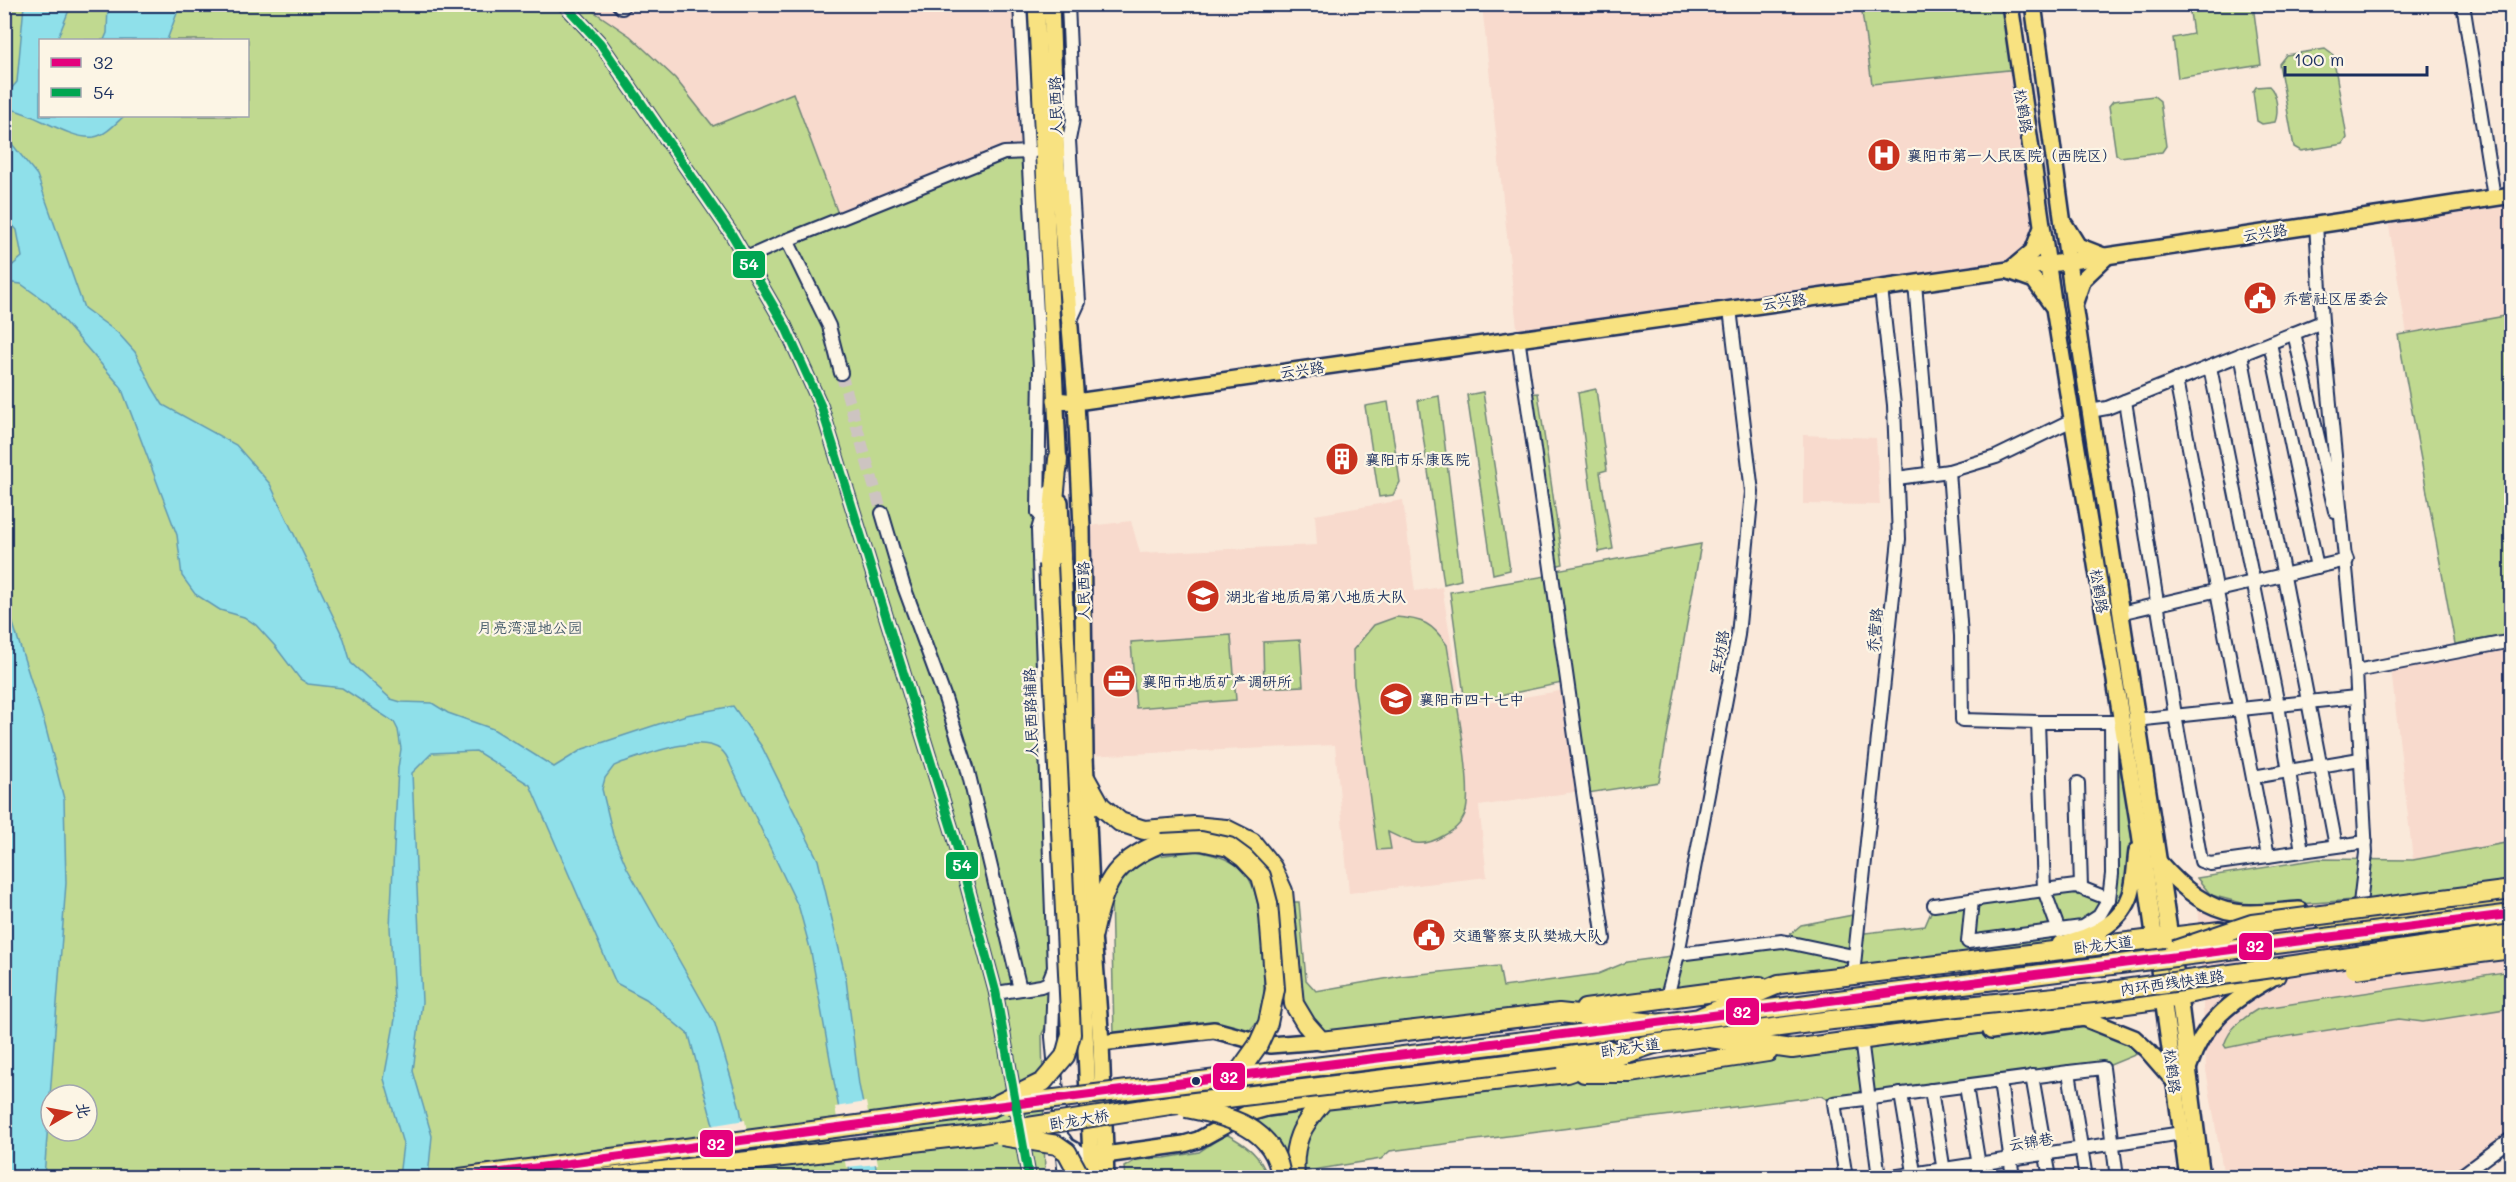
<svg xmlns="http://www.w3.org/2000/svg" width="2516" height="1182" viewBox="0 0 2516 1182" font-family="Mali,'LXGW WenKai TC',sans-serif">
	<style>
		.built { fill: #f8dacd }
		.green { fill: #c0d990; stroke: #6e8477; stroke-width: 1.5; fill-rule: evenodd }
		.water { fill: #8fe0ea; stroke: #6199b2; stroke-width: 1.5 }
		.pier { fill: #fae9da }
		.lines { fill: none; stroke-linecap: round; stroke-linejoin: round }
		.minor-tunnel { stroke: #cdc4c1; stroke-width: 12; stroke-dasharray: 12 6; stroke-linecap: butt }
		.minor-casing { stroke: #1b2f5e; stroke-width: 16 }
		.major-casing { stroke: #1b2f5e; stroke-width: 20 }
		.highway-casing { stroke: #1b2f5e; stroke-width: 22 }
		.minor { stroke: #fcf5e5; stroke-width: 12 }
		.major { stroke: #f8e281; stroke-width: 15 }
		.highway { stroke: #f8e281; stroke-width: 18 }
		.highway-bridge-casing { stroke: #1b2f5e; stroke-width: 22; stroke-linecap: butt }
		.highway-bridge { stroke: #f8e281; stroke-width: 18 }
		.bus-1-casing { stroke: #fcf5e5; stroke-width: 14 }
		.bus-2-casing { stroke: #fcf5e5; stroke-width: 14 }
		.bus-1 { stroke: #e5007d; stroke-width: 9 }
		.bus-2 { stroke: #00a651; stroke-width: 9 }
		.bus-dot { fill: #1b2f5e; stroke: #fcf5e5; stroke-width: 2 }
		.labels { text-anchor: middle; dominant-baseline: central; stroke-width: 4.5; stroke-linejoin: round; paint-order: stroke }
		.street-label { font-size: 15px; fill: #1b2f5e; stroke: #fcf5e5 }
		.poi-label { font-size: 15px; fill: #1b2f5e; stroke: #fcf5e5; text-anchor: start }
		.park-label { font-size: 15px; fill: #445a6a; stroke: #fcf5e5 }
		.line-badge { stroke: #fcf5e5; stroke-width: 2 }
		.badge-label { font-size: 16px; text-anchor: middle; font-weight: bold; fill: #fff }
	</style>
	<rect width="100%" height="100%" fill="#fae9da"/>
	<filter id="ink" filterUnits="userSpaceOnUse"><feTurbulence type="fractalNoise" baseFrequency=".0167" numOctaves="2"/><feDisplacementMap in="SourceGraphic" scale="12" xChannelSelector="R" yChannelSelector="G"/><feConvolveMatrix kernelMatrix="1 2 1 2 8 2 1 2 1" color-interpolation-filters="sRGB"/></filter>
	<g filter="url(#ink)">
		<g class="built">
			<path d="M584,5H1021L1027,152L840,219L713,126L675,78L630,36Z"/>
			<path d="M1482,5H2010L2042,226L2009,271L1518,337Z"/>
			<path d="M2511,195V1135L2455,1177H2224L2206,1070L2197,878L2319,859L2413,860L2391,669L2460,655L2387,214Z"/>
			<path d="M1803,435L1876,438L1880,505L1803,504Z"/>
			<path d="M1403,500L1415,591L1442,587L1462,707L1566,690L1581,791L1479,806L1487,877L1349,893L1335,745L1085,756L1082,527L1131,521L1140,553L1317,545L1315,515Z"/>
		</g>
		<g class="green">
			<path d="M5,5H584L630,36L675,78L713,126L793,93L840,219L1004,153L1027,152L1039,354L1053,1012L1042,1034L1045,1177H29L5,649ZM40,40H248V116H40ZM51,1095H87V1131H51Z"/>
			<path d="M1861,5H2010L2018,69L1872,84Z"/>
			<path d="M2189,5H2253L2261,65L2178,78L2173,38L2193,34Z"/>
			<path d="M2325,49L2333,55L2347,138L2343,144L2301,151L2294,147L2279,64L2286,55Z"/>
			<path d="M2269,86C2277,93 2279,112 2275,122L2262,124L2257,121L2253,92L2256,87Z"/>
			<path d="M2154,96L2160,101L2166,146L2162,152L2120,157L2116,154L2109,106L2113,101Z"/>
			<path d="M2511,315V634L2455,644L2398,335Z"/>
			<path d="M1596,389L1607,470L1600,472L1613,549L1599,552L1578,393Z"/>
			<path d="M1483,392L1510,570L1493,574L1467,395Z"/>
			<path d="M1538,393L1563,564L1551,567L1526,394Z"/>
			<path d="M1439,396L1461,580L1444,584L1418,400Z"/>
			<path d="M1388,402L1400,482L1393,495L1379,497L1365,406Z"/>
			<path d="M1701,544L1659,782L1588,793L1556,570Z"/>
			<path d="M1552,575L1567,682L1465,703L1450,592Z"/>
			<path d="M1396,617C1423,619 1432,623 1447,645C1452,679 1475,788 1465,814C1460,826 1454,830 1443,836C1421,849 1410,843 1388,832L1391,849L1377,850L1354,684L1353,650L1374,625Z"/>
			<path d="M1231,635L1236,700L1136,708L1131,642Z"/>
			<path d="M1300,640L1303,686L1264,688L1263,642Z"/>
			<path d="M2111,722H2121C2131,778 2156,871 2116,919C2109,927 2082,937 2071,942L1321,1041L1306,1024L1284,902H1299L1306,980L1316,991L1401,976L1499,966L1503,987L1598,974L1627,962L1782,941L1801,925L1858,914L1857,934L1925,926L1934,905L2081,888L2110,891Z"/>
			<path d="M2511,842V883L2435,894L2257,907L2211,895L2197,878L2319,859L2413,860Z"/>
			<path d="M1197,851C1215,855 1234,859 1246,874C1266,900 1265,982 1263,1015L1249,1031L1214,1024L1114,1037L1111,891L1132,864L1158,856Z"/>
			<path d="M2511,971V1008L2423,1022L2399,1019L2264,1040L2226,1048L2224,1045C2230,1027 2242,1019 2258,1009Z"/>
			<path d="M2084,1018L2147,1050L2103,1068L1834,1103L1821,1096L1390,1151L1381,1159L1307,1171L1294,1168L1324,1100Z"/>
			<path d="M1304,1110L1288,1140V1169C1283,1149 1272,1135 1257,1121L1271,1113Z"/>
			<path d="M1226,1134C1247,1145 1260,1155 1268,1177H1125L1124,1167L1138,1159L1165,1158L1199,1152Z"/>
		</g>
		<g class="water">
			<path d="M24,5H71L57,40H40V116H124C116,123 106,135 94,137C71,140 37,115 14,110L5,115V96L17,82Z"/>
			<path d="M108,5H180L167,40H104L107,33Z"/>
			<path d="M4,134L37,175L84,308L118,333L135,352L152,387L163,405L236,445L270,484L344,639L351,663L391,699L401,702L432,703L448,713L493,729L554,767L583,749L686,715L733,706L762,747L818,860L846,979L859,1085L878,1177H851L811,952L799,908L731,766C729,761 726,753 721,750C698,733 646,755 621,763L614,766L605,778L602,789L613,835L627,868L715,1024L740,1108L752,1177H727L689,1035L646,999L616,983L530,785L476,751L432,753L412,773L422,1002L413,1071L432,1136L428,1177H399L403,1144L384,1079L395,1019L390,927L398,768L401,749L398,730L394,722L342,688L308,684L300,679L275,646L256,625L244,617L220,610L195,594L182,576L177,535L121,387L49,304L21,284L5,282V270H7L22,257L17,230L5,217Z"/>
			<path d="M4,595L45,725L64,799L66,883L44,1177H5Z"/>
		</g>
		<g class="pier">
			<path d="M866,1102L878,1164L846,1167L835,1107Z"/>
			<path d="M745,1120L754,1177L723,1178L709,1126Z"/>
		</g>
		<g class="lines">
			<path class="minor-tunnel" d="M841,373L882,513"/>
			<defs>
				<g id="minor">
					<path d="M564,4L600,43L731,233L785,326L821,406L955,840L996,993L1029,1178"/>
					<path d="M618,4L622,8"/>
					<path d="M1020,4L1040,368L1038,513"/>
					<path d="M1068,4L1073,119L1069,140L1079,302L1070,322"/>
					<path d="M2463,4L2494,197"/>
					<path d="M2316,224L2322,322L2356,671L2366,853L2359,912"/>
					<path d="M746,258L787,240"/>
					<path d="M1915,283L1931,473"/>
					<path d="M2294,333L2335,511"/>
					<path d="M1518,337L1604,939"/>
					<path d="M2270,343L2317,567"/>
					<path d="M2241,354L2336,846"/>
					<path d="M2210,367L2278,705L2302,851L2268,856"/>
					<path d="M841,373L829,326L787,240L1004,153L1032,152"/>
					<path d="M2125,401L2175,715L2201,861L2210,864L2268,856L2176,380"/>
					<path d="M2090,411L2107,408L2322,322"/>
					<path d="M1949,471L1961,636L1962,720L2038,722"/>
					<path d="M1897,478L1949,471L1996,457L2072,420"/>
					<path d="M882,513L903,584L945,698L967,767L1020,989"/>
					<path d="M2120,613L2347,560L2345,555"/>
					<path d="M2356,671L2512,641"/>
					<path d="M2135,720L2356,697"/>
					<path d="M2253,777L2360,759"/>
					<path d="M2078,783L2081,888"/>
					<path d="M2302,851L2366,842"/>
					<path d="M1972,900L1968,942L2082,927L2099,916L2109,899"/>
					<path d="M1934,905L2044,890L2038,722H2121"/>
					<path d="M2059,931L2044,890L2076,886L2109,899L2112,874L2111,722"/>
					<path d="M1678,954L1782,941L1853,956"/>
					<path d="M1853,974L1899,539L1894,405L1881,288"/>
					<path d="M1054,975L1052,1037L1065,1178"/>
					<path d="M996,993L1041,986L1048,983L1054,968L1038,530L1049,492"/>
					<path d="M1667,997L1678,954L1738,635L1752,492L1730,309"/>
					<path d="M1861,1039L1879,1178"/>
					<path d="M2069,1072L2103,1068L2117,1178"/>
					<path d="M2032,1076L2050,1178"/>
					<path d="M2000,1081L2013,1178"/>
					<path d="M1966,1086L1981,1178"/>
					<path d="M1931,1090L1945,1178"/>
					<path d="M1901,1094L1915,1178"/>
					<path d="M1064,1139L1068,1145L1091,1158"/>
					<path d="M1846,1178L1834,1103L2069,1072L2086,1178"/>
					<path d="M1885,1178L2182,1133"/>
					<path d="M2458,1178L2512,1138"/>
				</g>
				<g id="major">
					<path d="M1036,4L1059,469"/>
					<path d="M1051,4L1057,164L1076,402L1082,527L1085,756L1093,934L1101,1043L1106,1178"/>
					<path d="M2010,4L2054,308L2140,833L2188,1178"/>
					<path d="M2033,4L2074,305L2179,996L2202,1178"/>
					<path d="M2065,225L2078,246L2106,257L2083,279L2075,302"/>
					<path d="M2041,230L2033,251L2009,271L2034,280L2052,305"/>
					<path d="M1055,400L1076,402C1555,332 2034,270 2512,195"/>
					<path d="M1060,502L1092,1178"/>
					<path d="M2158,861C2177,883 2204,908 2234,912C2255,915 2279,911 2299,910"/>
					<path d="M2060,944C2089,938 2121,925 2131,894C2135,881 2135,865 2137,851"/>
					<path d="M1991,1031L2084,1018L2134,1038L2147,1050L2174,1081"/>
					<path d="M1101,1043L1214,1030L1270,1045L1321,1041"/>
					<path d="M2189,1066C2203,1022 2231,1001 2270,979"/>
					<path d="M1105,1155L1184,1144L1198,1140L1246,1114L1267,1108L1324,1100"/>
				</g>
				<g id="highway">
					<path d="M1048,564L1058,459"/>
					<path d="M1086,779L1101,806L1120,822L1144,830L1194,826L1226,829L1252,842L1272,867L1283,891L1294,1004L1306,1024L1321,1041L1559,1013L1654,1023"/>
					<path d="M2326,922L2392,917L2512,901"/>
					<path d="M1093,934C1104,885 1111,863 1161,843"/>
					<path d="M1585,1009L1760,986"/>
					<path d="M1701,1017L1779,984L2220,931"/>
					<path d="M1556,1037L1830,1001"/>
					<path d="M1702,1037L1792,1049L2164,999L2276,975"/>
					<path d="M1645,1045L1832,1020"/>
					<path d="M1557,1058L1609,1050"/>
					<path d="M1584,1073H1631L1768,1052"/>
					<path d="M460,1178L992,1107"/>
					<path d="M600,1178L983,1134"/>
					<path d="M1295,1178C1292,1142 1301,1126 1324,1100L1567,1073L1657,1043"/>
				</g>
			</defs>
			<use href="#minor" class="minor-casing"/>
			<use href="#major" class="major-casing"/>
			<use href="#highway" class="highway-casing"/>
			<use href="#minor" class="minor"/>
			<use href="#major" class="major"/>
			<use href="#highway" class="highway"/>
			<defs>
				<g id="highway-bridge">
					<path d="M1161,843L1201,841L1229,847L1244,858L1261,876L1268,903L1275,989L1268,1023L1258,1045L1236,1076"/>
					<path d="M2175,950L2252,924L2512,890"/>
					<path d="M2355,969L2512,949"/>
					<path d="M1830,1001L2512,914"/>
					<path d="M1832,1020L2103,992L2512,934"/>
					<path d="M1006,1105L1556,1037"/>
					<path d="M992,1107L1043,1082L1065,1056L1071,1034L1048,564"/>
					<path d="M1186,1108C1228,1116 1276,1127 1281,1178"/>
					<path d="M983,1134L1170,1105L1557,1058"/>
					<path d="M1002,1136L1057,1145L1067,1152L1081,1178"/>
				</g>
			</defs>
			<use href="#highway-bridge" class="highway-bridge-casing"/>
			<use href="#highway-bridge" class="highway-bridge"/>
			<defs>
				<path id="bus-1" d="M460,1178L992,1107L2512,914"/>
				<path id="bus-2" d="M564,4L600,43L731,233L785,326L821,406L955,840L996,993L1029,1178"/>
			</defs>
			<use href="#bus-1" class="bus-1-casing"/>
			<use href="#bus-2" class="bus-2-casing"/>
			<use href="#bus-1" class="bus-1"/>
			<use href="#bus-2" class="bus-2"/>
		</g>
	</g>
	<defs>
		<symbol id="hospital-disc" viewBox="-11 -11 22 22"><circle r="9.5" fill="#c8321e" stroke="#fcf5e5"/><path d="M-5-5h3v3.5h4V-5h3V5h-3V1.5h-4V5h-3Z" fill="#fff"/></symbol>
		<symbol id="civic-disc" viewBox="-11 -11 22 22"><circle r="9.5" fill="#c8321e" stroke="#fcf5e5"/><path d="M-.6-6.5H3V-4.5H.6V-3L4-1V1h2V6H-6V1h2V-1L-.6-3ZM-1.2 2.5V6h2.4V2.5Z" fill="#fff"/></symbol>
		<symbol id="building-disc" viewBox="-11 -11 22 22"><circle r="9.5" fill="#c8321e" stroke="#fcf5e5"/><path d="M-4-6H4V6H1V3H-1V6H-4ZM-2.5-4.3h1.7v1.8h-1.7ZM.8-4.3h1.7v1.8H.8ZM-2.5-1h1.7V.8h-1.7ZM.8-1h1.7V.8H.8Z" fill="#fff"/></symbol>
		<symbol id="university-disc" viewBox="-11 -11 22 22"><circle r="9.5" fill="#c8321e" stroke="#fcf5e5"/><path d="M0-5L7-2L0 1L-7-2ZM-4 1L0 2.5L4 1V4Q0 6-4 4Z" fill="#fff"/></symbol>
		<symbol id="office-disc" viewBox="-11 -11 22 22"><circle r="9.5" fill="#c8321e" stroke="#fcf5e5"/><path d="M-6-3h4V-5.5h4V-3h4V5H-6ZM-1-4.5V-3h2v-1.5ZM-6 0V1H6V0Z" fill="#fff"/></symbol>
		<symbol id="school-disc" viewBox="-11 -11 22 22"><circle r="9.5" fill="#c8321e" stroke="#fcf5e5"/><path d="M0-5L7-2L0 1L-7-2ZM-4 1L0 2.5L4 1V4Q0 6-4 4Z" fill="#fff"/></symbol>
	</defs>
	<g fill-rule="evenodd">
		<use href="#hospital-disc" x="1865" y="136" width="38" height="38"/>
		<use href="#civic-disc" x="2241" y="279" width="38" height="38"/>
		<use href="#building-disc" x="1323" y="440" width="38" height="38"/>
		<use href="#university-disc" x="1184" y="577" width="38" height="38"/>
		<use href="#office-disc" x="1100" y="662" width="38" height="38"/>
		<use href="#school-disc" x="1377" y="680" width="38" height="38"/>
		<use href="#civic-disc" x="1410" y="916" width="38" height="38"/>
	</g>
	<circle class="bus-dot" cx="1196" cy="1081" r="5"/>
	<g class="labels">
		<g class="street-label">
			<text transform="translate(1055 106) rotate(-92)">人民西路</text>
			<text transform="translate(2024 111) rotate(81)">松鹤路</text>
			<text transform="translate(2265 232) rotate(-9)">云兴路</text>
			<text transform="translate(1784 301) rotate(-8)">云兴路</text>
			<text transform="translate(1302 369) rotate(-8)">云兴路</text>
			<text transform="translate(1083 591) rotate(-91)">人民西路</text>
			<text transform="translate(2100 591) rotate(81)">松鹤路</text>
			<text transform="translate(1874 630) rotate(-84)">乔营路</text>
			<text transform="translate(1719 652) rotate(-80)">军坊路</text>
			<text transform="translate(1030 713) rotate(-92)">人民西路辅路</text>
			<text transform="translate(2103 944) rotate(-7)">卧龙大道</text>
			<text transform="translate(2172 982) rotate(-8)">内环西线快速路</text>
			<text transform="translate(1630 1047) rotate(-8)">卧龙大道</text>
			<text transform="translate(2173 1071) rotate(83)">松鹤路</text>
			<text transform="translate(1079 1119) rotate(-9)">卧龙大桥</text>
			<text transform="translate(2031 1141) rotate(-9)">云锦巷</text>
		</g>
		<g class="poi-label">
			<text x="1907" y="155">襄阳市第一人民医院（西院区）</text>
			<text x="2283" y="298">乔营社区居委会</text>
			<text x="1365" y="459">襄阳市乐康医院</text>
			<text x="1226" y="596">湖北省地质局第八地质大队</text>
			<text x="1142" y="681">襄阳市地质矿产调研所</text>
			<text x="1419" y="699">襄阳市四十七中</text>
			<text x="1452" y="935">交通警察支队樊城大队</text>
		</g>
		<g class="park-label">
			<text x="530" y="627">月亮湾湿地公园</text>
		</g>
	</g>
	<g class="line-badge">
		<rect x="732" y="250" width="34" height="29" rx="6" fill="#00a651"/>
		<rect x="945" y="851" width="34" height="29" rx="6" fill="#00a651"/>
		<rect x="2238" y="932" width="35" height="29" rx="6" fill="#e5007d"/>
		<rect x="1725" y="997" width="35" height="29" rx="6" fill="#e5007d"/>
		<rect x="1212" y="1062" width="34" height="29" rx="6" fill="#e5007d"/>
		<rect x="699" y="1129" width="35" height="29" rx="6" fill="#e5007d"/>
	</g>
	<g class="badge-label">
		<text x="749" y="270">54</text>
		<text x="962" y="871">54</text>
		<text x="2255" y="952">32</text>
		<text x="1742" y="1018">32</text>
		<text x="1229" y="1083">32</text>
		<text x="716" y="1150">32</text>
	</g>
	<rect width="2516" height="1182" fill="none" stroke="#fcf5e5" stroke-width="24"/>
	<rect x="12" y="12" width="2492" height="1158" fill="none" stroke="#1b2f5e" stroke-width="2" filter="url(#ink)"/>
	<rect x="39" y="39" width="210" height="78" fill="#fcf5e5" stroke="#a2a6af" stroke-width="1.5"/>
	<rect x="51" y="58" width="30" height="9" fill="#e5007d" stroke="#a2a6af" stroke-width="1.5"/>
	<text x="93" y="69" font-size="18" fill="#1b2f5e">32</text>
	<rect x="51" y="88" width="30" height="9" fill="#00a651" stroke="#a2a6af" stroke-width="1.5"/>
	<text x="93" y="99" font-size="18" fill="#1b2f5e">54</text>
	<g transform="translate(69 1113) rotate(80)"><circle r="28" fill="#fcf5e5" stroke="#a2a6af" stroke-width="1.5"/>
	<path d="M0-4.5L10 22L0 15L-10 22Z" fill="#c8321e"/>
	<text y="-9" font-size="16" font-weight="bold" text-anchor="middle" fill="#1b2f5e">北</text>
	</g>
	<path d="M2285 66v9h142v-9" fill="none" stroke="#1b2f5e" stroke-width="3"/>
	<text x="2294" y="66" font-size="18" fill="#1b2f5e" stroke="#fcf5e5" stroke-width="4.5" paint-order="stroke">100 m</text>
</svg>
